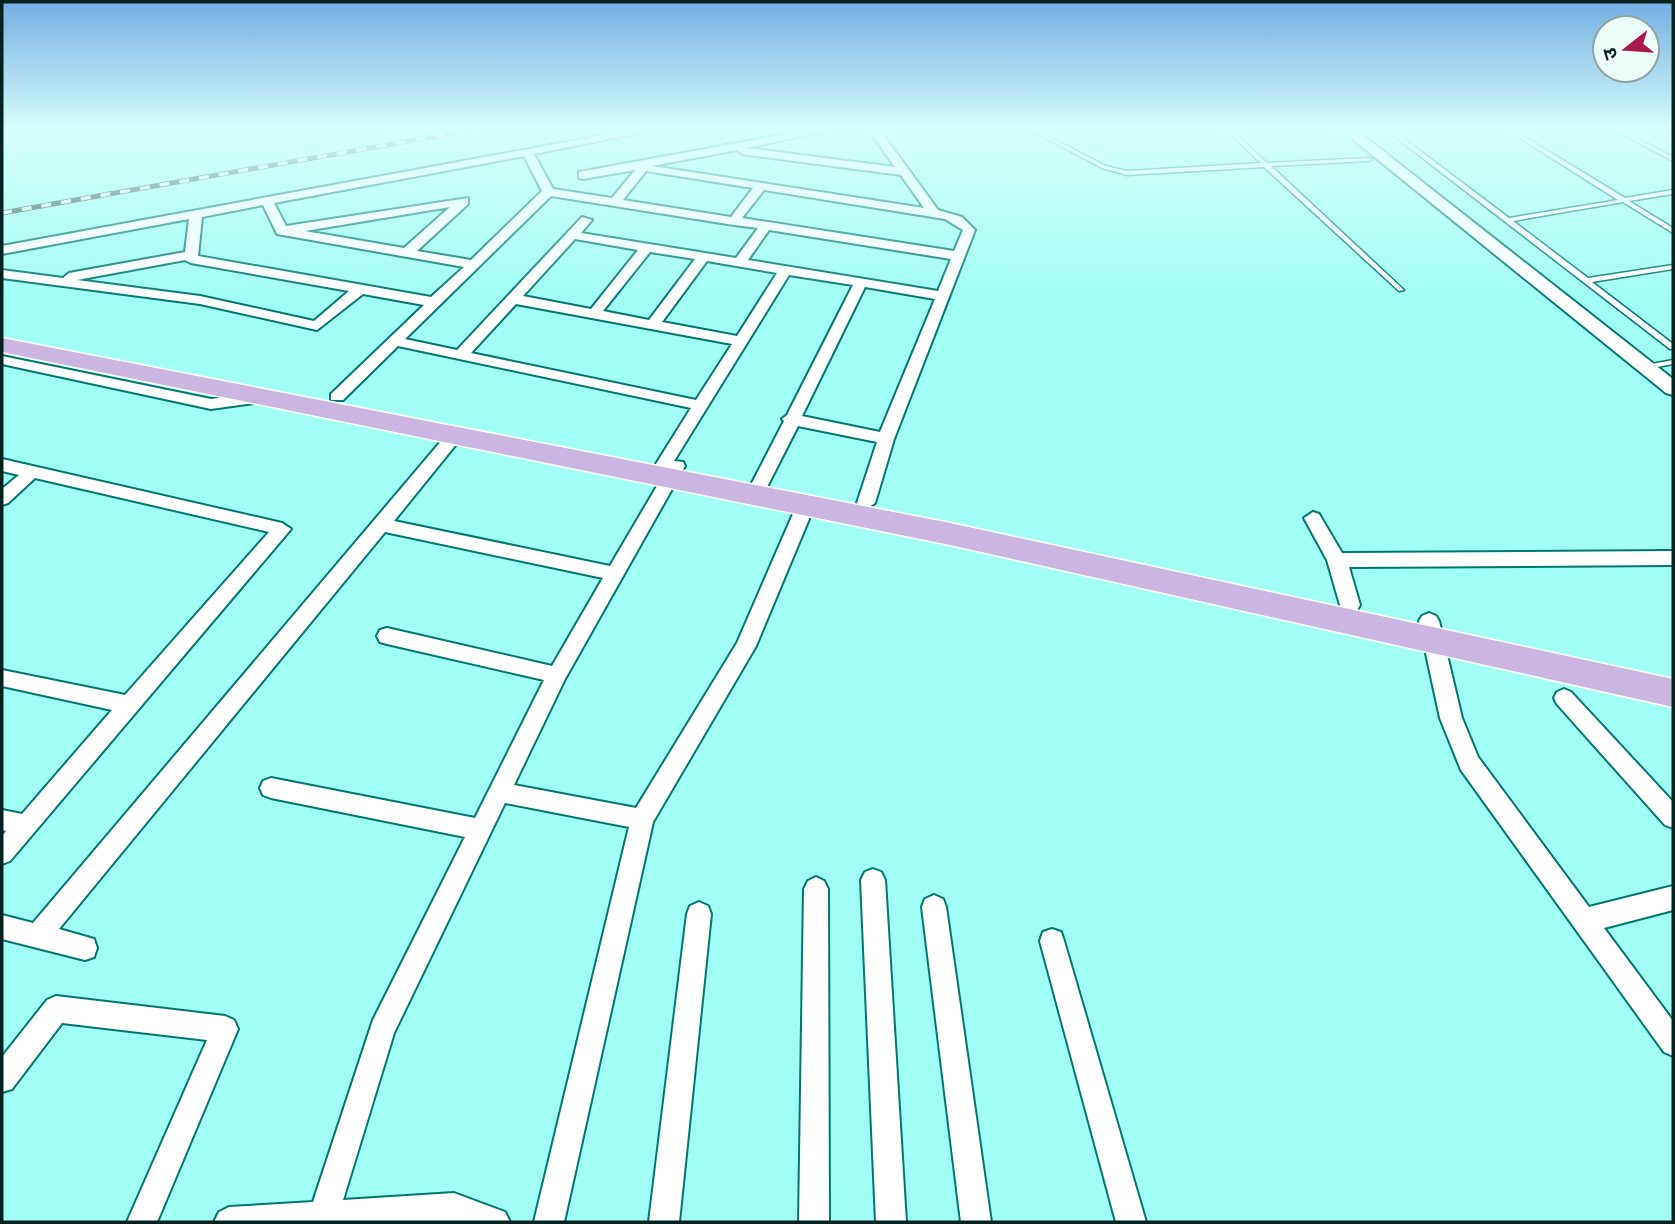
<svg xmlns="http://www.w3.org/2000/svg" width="1675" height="1224" font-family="'Fira Sans','Noto Sans Devanagari',sans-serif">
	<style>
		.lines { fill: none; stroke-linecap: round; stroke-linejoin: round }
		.service-casing { stroke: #00776f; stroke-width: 3 }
		.minor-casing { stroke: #00776f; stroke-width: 4 }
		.tertiary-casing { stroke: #00776f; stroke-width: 4 }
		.primary-casing { stroke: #fff; stroke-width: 3 }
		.service { fill: #fff; fill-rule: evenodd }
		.minor { fill: #fff; fill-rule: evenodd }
		.tertiary { fill: #fff; fill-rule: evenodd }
		.primary { fill: #cbb5e1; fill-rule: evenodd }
		.rail-casing { stroke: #26514d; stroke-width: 5 }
		.rail { stroke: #ebfcf9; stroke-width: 3.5; stroke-dasharray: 10; stroke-linecap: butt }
	</style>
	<rect width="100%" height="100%" fill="#a1fef4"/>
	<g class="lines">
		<defs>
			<g id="service">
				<polygon points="1028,129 1034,129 1106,166 1127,171 1261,163 1225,129 1230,129 1267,163 1371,158 1372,159 1369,161 1271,166 1404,290 1399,291 1264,167 1127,175 1102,168"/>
				<polygon points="1385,129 1391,129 1509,218 1618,200 1518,137 1517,136 1520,134 1625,198 1673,190 1673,194 1629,201 1673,228 1673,233 1623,202 1513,221 1588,278 1673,265 1673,269 1592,282 1673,344 1673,349 1670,349"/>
				<polygon points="1613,129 1619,129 1673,157 1673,161"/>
				<polygon points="1673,360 1673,364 1646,369 1642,367 1646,365"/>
			</g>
			<g id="minor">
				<path d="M637,129h21l-124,25 19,35 59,9 23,-28 -52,9 -4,-1v-6l235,-43h21l-89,19 149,19 -27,-38h11l59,81 24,7 13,13 -81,209 -19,64 -9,6 -9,-6 20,-61 -79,-16 -31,61 -6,2 -9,-6 32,-62 -2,-2 5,-4 66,-130 -64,-10 -115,186 9,1 2,4 -120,213 -51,106 122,23 101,-165 59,-136 3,-4h12l3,4 -58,139 -103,176 -89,400h-30l95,-395 -124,-24 -111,230 -51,167 111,-7 51,19 5,10h-296l5,-10 10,-5 84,-5 60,-182 92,-183 -194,-39 -8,-3 -3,-7 3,-7 8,-3 204,40 69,-138 -157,-36 -7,-2 -3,-6 3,-6 7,-2 165,38 51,-88 -218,-46 -326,397 35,10 3,9 -3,9 -9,3 -83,-21v-24l31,8 415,-490h12l2,4 -68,84 216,45 57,-97 -9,-1 -2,-4 35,-56 -293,-62 -55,54h-12v-6l93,-89 -61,-11 -46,36 -117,-26 -198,-26v-8l61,8 6,-5 116,-21 4,-33 -187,35v-8zM737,150l5,4 159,21 23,33 -272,-42zM524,156l18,35 -71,69 -54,-9 51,-47v-6l-182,28 -12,-23zM646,171l107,17 -22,29 -108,-17zM764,190l181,29 18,11 -9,21 -212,-33zM551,196l183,29 24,3 -22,30 -155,-25 11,-13 -10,-3 -125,133 -52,-11zM263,205l14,29 187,33 -33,30 -233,-41 4,-39zM450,207l-46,41 -99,-17zM769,230l182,29 -13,32 -190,-31zM575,239l63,11 -47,59 -68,-13zM650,252l45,7 -46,61 -46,-9zM185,260l6,3 158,28 -35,30 -114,-25 -123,-16zM707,261l70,12 -40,63 -75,-14zM865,287l70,12 -55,133 -78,-16zM516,304l216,40 -36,56 -225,-47z"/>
				<polygon points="2,356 211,399 262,392 270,397 262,402 211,409 2,364"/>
				<polygon points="2,459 282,523 291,529 10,861 2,864 2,836 6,831 2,830 2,810 22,814 112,710 2,686 2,670 125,695 269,532 35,478 8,503 2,505 2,489 19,475 2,471"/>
				<polygon points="1313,512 1319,514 1342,553 1673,551 1673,565 1349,567 1360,605 1357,610 1343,610 1340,605 1327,560 1304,518"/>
				<polygon points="1429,613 1436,616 1439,621 1462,718 1478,757 1589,907 1673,886 1673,910 1604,928 1673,1021 1673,1056 1664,1052 1461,770 1440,718 1419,621 1422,616"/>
				<polygon points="1564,689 1571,692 1673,802 1673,828 1665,825 1557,704 1554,698 1557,692"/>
				<polygon points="873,869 881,872 885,880 906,1222 876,1222 861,880 865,872"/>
				<polygon points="816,877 824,881 828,889 829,1222 799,1222 804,889 808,881"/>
				<polygon points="934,895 943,899 946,907 991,1222 961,1222 922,907 925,899"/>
				<polygon points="699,902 708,906 711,914 679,1222 649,1222 687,914 690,906"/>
				<polygon points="1052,929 1061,932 1064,941 1146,1222 1116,1222 1040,941 1043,932"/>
				<polygon points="56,996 225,1016 234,1020 238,1029 157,1222 127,1222 207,1040 62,1023 12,1089 2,1092 2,1057 47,1000"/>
			</g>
			<polygon id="tertiary" points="1340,129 1355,129 1673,379 1673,395 1666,393"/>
			<polygon id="primary" points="2,338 950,523 1673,679 1673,707 950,545 2,352"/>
		</defs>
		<!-- service casing -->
		<use href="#service" class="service-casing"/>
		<!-- minor casing -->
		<use href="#minor" class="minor-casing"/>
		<!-- tertiary casing -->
		<use href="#tertiary" class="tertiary-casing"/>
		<!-- primary casing -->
		<use href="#primary" class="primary-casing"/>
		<!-- service -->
		<use href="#service" class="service"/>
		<!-- minor -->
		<use href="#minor" class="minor"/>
		<!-- tertiary -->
		<use href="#tertiary" class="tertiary"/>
		<!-- primary -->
		<use href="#primary" class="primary"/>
		<defs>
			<polyline id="rail" points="2,213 477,129"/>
		</defs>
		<!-- rail casing -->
		<use href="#rail" class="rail-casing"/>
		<!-- rail -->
		<use href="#rail" class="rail"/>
	</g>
	<!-- sky -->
	<linearGradient id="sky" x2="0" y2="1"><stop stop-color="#73ade3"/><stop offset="0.43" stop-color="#d5fffa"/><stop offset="1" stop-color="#d5fffa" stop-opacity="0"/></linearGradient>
	<rect width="1675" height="300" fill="url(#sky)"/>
	<!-- border -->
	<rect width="1675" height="1224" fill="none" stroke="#04221f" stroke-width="7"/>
	<!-- north arrow -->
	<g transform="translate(1626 49) rotate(253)"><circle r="33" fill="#ebfcf9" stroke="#8fa5a2" stroke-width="2"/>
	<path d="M0-5L12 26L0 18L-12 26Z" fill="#aa184e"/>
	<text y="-10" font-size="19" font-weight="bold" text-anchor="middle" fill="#04221f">उ</text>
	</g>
</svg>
